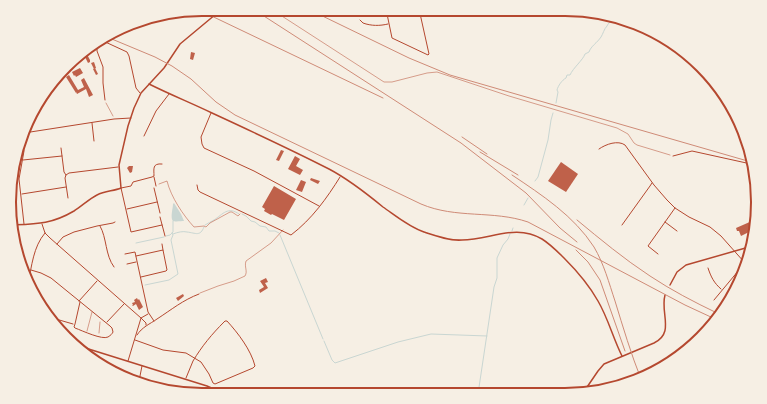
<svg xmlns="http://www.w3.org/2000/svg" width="767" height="404" font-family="'Open Sans',sans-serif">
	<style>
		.water { fill: #c9d6d2 }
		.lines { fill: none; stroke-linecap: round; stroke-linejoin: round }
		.stream { stroke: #c9d6d2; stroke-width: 1 }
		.building { fill: #bf614a }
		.path { stroke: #b5482f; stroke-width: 0.5 }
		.service { stroke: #b5482f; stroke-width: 0.5 }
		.minor { stroke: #b5482f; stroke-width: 1 }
		.tertiary { stroke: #b5482f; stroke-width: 1.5 }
		.secondary { stroke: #b5482f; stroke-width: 1.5 }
		.rail { stroke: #cf8b77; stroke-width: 1 }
		.rim { fill: none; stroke: #b5482f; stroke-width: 2 }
	</style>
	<rect width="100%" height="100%" fill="#f6efe4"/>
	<!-- water -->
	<path class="water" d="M174,203l7,11 3,7c-2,0 -9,1 -11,0 -3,-3 0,-13 0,-17z"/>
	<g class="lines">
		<!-- stream -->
		<g class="stream">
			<polyline points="624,22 627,23"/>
			<polyline points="630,24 638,28 643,27"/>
			<path d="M556,103l2,-11 -1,-2c1,-4 5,-10 9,-12l1,-3h3c3,-7 13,-15 15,-21l4,-2c2,-6 8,-9 12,-15 2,-3 3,-8 6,-11 1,-3 4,-4 6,-7"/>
			<polyline points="535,181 538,177 548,140 551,120 553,113"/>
			<polyline points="524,205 528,198"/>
			<polyline points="242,214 246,216 251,221 255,222 260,226 266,227 269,231 275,231 279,233"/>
			<path d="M205,225c3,-2 6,-3 9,-5 9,-6 14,-14 25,-6"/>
			<polyline points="512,231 513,228"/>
			<path d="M173,234c5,-2 10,-3 14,-2 9,1 13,5 17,-5"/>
			<polyline points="280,235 323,339"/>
			<polyline points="166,236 170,235 173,232 173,221"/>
			<polyline points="136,243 164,237"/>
			<polyline points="145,285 169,280 178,274 171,240 173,235 172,233"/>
			<polyline points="324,341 332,360 335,363 398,342 431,334 487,336"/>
			<polyline points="478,394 494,287 497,278 497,258 503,245 508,239 510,234"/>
		</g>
	</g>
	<!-- building -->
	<g class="building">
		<polygon points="84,49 90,60 90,62 88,63 82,51"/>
		<polygon points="191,52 195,53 193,60 190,59"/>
		<polygon points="94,62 96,68 94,69 91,63"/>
		<polygon points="80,68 83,73 76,77 75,75 74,76 72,72"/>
		<polygon points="95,68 98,74 96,75 93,69"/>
		<polygon points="69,75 78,90 84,87 81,80 84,78 93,95 89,97 86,89 77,94 76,92 76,93 66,77"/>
		<polygon points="281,150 284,151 279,161 276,160"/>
		<polygon points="295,156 300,159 296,166 303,170 300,175 288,169"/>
		<polygon points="561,162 578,174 566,192 548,181"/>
		<polygon points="129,166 133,166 132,172 130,173 127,168"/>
		<polygon points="311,178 320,181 318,184 310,180"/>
		<polygon points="301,180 306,182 302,192 296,190"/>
		<polygon points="274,186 296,199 284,220 272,214 271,215 264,211 265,209 262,207"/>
		<polygon points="752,221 755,226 753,230 741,236 739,231 737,231 736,228"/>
		<polygon points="266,278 268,282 265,283 268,288 260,293 259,290 264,287 260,281"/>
		<polygon points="183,294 184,296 178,301 176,298"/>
		<polygon points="137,298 138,300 139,299 143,307 139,310 136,304 133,306 132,305 133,305 132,303 135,302 134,300"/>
	</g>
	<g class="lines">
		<!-- path -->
		<g class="path">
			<polyline points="271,9 384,82 392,82 427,73 437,72 509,96 617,128 628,134 634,143 637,145 670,155"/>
			<polyline points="106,103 113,116"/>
			<path d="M159,184l8,-3c4,16 16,34 27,46l10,-1 2,1 4,-4 20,-11h2l6,4 2,-2"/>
			<polyline points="99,333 100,322"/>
		</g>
		<!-- service -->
		<g class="service">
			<path d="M200,293l18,-7 16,-5 11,-5c3,-5 -1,-9 1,-15l25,-18 12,-13"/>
			<polyline points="87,331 92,312"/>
		</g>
		<!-- minor -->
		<g class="minor">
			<polyline points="386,9 392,38 428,55 429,54 419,9"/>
			<path d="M360,20l3,3c8,3 17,3 25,1"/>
			<polyline points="101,40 127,52 129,56 136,88 140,93"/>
			<polyline points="100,41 97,47 97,51 103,67 103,83 105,100"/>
			<polyline points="211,113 201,137 202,144 204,148 254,171 319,206"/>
			<polyline points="92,123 94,141"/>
			<polyline points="24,133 114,119 131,118"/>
			<polyline points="144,136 156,111 169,94"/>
			<polyline points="22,137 24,151 19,179 24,224"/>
			<polyline points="61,148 64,172 66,175 65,178 68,198"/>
			<path d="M599,149c7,-5 19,-9 26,-4l29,40 13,15 8,8 14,9 21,10 11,9 24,27"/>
			<polyline points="673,156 692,151 751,164"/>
			<polyline points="23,160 62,156"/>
			<path d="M162,164c-10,-1 -8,5 -8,12l-2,1 -19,5 -2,4 -10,2 10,44 31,-7"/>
			<polyline points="66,175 69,173 118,167"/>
			<polyline points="154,177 156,186"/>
			<polyline points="13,180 18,179"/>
			<path d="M197,185l1,5 2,2 91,43c21,-16 36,-37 49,-58"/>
			<polyline points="154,188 160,213"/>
			<polyline points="22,194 66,187"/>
			<polyline points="127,209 157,202"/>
			<polyline points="160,217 165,236"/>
			<polyline points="665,222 677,231"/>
			<polyline points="755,223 752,217 758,215"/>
			<polyline points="42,224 45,233 50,238 141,318 146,323 146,325"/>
			<polyline points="622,225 650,186 652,183"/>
			<path d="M100,226c7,12 5,29 14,41"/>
			<polyline points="57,244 63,237 74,232 97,226 113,223 115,222"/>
			<polyline points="162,244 163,250"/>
			<polyline points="125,254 135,252 148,312 154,321"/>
			<polyline points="658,254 648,246 675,208"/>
			<polyline points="136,256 163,250 167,270 166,271 141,277"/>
			<polyline points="127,264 136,262"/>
			<path d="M708,268c3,9 6,15 13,21"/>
			<path d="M31,270l10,3 10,5 59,48 2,2 1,4c-1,2 -2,3 -5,5 -6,3 -25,-6 -33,-9l-1,-1 1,-3 5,-22"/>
			<path d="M28,283c4,-17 5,-36 17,-50"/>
			<polyline points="714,300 744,264"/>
			<polyline points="79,301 97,281"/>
			<polyline points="49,317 73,324"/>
			<polyline points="107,322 124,304"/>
			<path d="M137,335c5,-8 13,-11 20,-16 14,-9 26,-19 42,-25"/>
			<path d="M135,340l28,10 23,3 15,9 8,12 4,9 2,1 38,-16 2,-2c-4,-16 -17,-33 -28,-45h-2l-1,1c-12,12 -22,24 -31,39l-7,17"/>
			<polyline points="128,361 141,318 148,314"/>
			<polyline points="139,381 142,366"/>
		</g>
		<!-- tertiary -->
		<g class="tertiary">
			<path d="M149,84c20,10 42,19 63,29 39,18 78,36 117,56 19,10 37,24 54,38 13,9 26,20 41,25 12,4 26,9 38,8 28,0 54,-17 80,-1 8,5 15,12 22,19 13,13 25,27 34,43 10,17 15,37 24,55"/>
			<path d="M12,225c25,-1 40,-1 62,-14 8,-5 15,-12 23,-16 8,-4 17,-4 24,-7l-2,-23 9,-39 6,-18 7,-15 23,-25 16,-24 42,-35"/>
			<polyline points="670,285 677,272 686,265 749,247"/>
			<path d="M583,393l15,-22 6,-7 50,-21c21,-10 6,-30 11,-48"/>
		</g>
		<!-- secondary -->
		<polyline class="secondary" points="79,346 207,386 216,390 221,394"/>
		<!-- rail -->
		<g class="rail">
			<polyline points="253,9 461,143 526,193 560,228 577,242"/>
			<polyline points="308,9 409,58 450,75 751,162"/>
			<polyline points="199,10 383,98"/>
			<path d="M107,37l48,20 17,9 19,13 25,23 19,13 186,89c35,15 72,6 107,18l157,83 28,13"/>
			<polyline points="462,137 487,154"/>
			<polyline points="480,152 518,175"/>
			<path d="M512,175c30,20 62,41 82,72 10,17 15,36 21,54 8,26 16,53 26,78"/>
			<path d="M577,220c23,19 47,39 73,56 21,14 44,26 67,37"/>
			<polyline points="576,250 588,262 600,280 625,351"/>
		</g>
	</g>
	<!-- crop -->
	<path d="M0 0H767V404H0ZM202 16H565A186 186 0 0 1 751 202V202A186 186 0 0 1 565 388H202A186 186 0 0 1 16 202V202A186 186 0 0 1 202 16Z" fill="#f6efe4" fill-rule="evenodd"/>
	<path class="rim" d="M202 16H565A186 186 0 0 1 751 202V202A186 186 0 0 1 565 388H202A186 186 0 0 1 16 202V202A186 186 0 0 1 202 16Z"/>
</svg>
